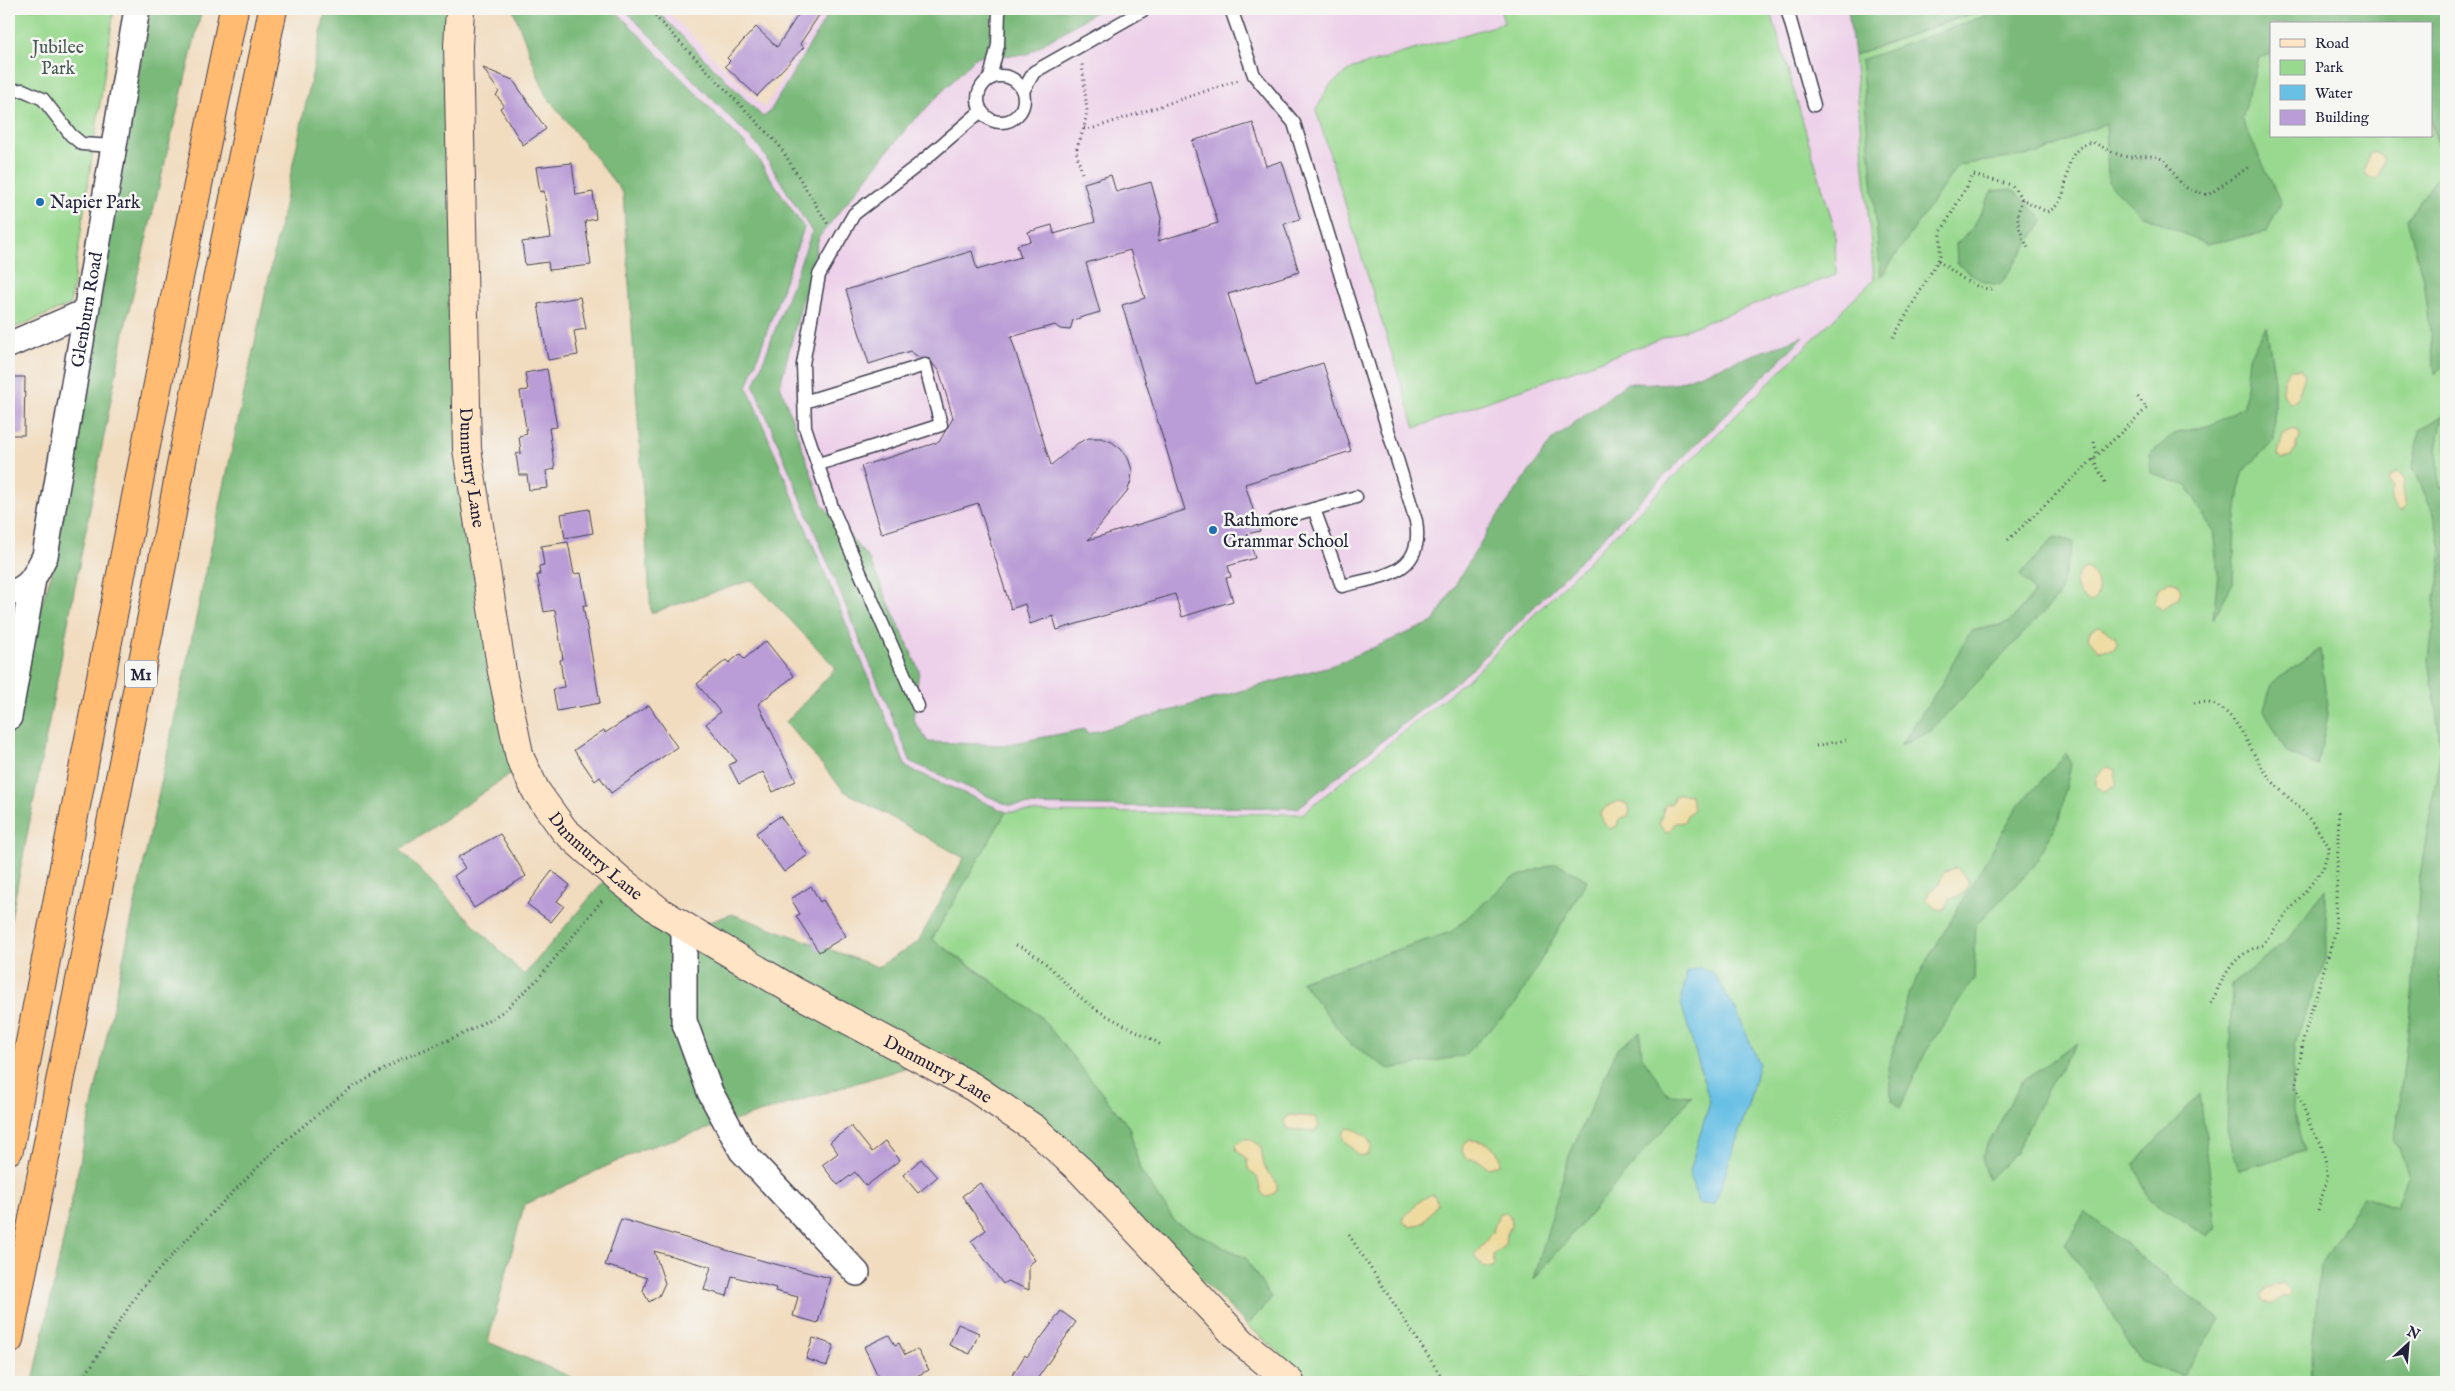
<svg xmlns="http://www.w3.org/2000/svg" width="2455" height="1391" font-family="'IM FELL English',serif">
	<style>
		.built { fill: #edd0e9 }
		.green { fill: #99d98f; stroke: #5e7e65; fill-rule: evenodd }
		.forest { fill: #7ab97a; stroke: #4e6e5a }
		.sand { fill: #eeda9e; stroke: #887e6c }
		.water { fill: #68c0e5; stroke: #457190 }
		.building { fill: #ba9dd6; fill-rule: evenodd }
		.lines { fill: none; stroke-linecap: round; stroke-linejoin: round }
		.lane-casing { stroke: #413e4f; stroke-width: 15 }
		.street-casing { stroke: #413e4f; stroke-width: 28 }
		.secondary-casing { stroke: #413e4f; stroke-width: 30 }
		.highway-casing { stroke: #413e4f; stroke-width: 30 }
		.path { stroke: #413e4f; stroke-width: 3; stroke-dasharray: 1 4; stroke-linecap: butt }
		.lane { stroke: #fff; stroke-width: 12 }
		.street { stroke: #fff; stroke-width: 25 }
		.secondary { stroke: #ffe4c6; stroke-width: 28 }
		.highway { stroke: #ffbb71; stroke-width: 28 }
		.poi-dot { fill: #1f6fb2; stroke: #f6f6f2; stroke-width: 2 }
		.labels { text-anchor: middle; stroke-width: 5; stroke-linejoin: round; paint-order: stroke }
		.shield { fill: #f6f6f2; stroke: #626272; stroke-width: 1 }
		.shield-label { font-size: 16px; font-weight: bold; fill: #22223b }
		.park-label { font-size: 18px; fill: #465954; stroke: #f6f6f2 }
		.poi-label { font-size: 18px; fill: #22223b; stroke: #f6f6f2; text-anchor: start }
		.street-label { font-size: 18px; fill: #22223b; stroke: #f6f6f2 }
	</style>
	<rect width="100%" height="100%" fill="#f6f6f2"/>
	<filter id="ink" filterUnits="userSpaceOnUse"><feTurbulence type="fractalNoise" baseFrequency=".02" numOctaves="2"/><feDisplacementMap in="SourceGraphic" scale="10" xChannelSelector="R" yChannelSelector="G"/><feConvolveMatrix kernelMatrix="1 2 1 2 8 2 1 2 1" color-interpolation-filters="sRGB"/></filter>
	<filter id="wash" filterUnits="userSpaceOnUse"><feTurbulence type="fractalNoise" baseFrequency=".0096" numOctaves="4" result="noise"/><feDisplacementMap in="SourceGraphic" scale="20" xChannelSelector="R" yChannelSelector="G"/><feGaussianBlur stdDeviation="1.12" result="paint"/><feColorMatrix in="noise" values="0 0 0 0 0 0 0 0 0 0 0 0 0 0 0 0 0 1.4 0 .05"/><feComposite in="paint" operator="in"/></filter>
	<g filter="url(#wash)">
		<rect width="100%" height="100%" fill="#f1dcbf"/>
		<!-- built -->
		<polygon class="built" points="614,9 665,9 765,108 824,9 1848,9 1854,55 1874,279 1474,674 1302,814 1006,812 906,767 747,386 804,228 754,153"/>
		<!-- green -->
		<g class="green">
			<polygon points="9,9 114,9 70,305 9,330"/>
			<polygon points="1500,9 1770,9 1835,231 1836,275 1415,428 1316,110 1329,86 1353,68 1504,23"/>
			<path d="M1984,9h462v1373h-1132l-67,-57 24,-26 -25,-40 -70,-36 -36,-53 -11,-43 -50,-61 -89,-87 -58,-40 74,-127 296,2 172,-140 400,-395 -20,-224zM2271,24h160v112h-160z"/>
		</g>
		<!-- forest -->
		<g class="forest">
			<polygon points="150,9 202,9 125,327 9,929 9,614 39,612 54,566"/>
			<polygon points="326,9 460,9 467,449 523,765 400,850 524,975 604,881 680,933 732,914 878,967 918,942 964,858 844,791 786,722 836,668 752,580 651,613 623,193 545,94 513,9 614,9 754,153 804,228 747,387 906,767 1006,812 932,939 1039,1015 1129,1127 1140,1170 1176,1223 1246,1258 1271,1299 1247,1325 1154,1232 988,1082 945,1053 905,1068 643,1149 524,1205 488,1342 583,1382 33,1382"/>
			<polygon points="624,9 655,9 763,117 769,113 831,9 1100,9 1026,55 977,56 905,130 819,237 780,385 822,504 869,559 919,670 913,719 928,742 1004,745 1085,729 1087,734 1333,665 1433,622 1490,527 1552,440 1627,383 1674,384 1804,336 1472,669 1298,808 1008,805 911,762 754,386 812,232 760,148"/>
			<polygon points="1848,9 1984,9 1854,55"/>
			<polygon points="2005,9 2446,9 2446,363 2435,374 2425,287 2407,219 2444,168 2431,119 2431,24 2271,24 2271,54 2259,58 2242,119 2281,203 2266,232 2207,244 2141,215 2108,182 2106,123 2038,154 1958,165 1881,277 1861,60"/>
			<polygon points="2012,189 2044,220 2000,285 1983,282 1957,264 1956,244 1973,228 1992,191"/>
			<polygon points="2266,326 2274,373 2274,440 2242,473 2235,525 2233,583 2213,619 2218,575 2213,530 2187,486 2151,473 2149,455 2173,434 2211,425 2244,406 2249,357"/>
			<polygon points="2443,415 2437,450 2440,488 2446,486 2446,924 2439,971 2446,1008 2446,1382 2312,1382 2311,1355 2321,1265 2363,1197 2397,1207 2409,1174 2395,1140 2412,996 2420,875 2441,749 2429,659 2442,548 2432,511 2413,467 2419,431"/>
			<polygon points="2055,537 2074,542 2058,597 1931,731 1900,746 1939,688 1971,631 2009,623 2035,592 2020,575"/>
			<polygon points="2320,649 2328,714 2318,766 2287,753 2264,710 2272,683"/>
			<polygon points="2067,753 2071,765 2059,819 2034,866 1976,925 1974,979 1927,1049 1900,1108 1892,1101 1888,1068 1909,992 2017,807"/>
			<polygon points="1557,863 1587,880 1515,1005 1463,1056 1389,1069 1349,1043 1301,981 1451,932 1511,879"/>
			<polygon points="2326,888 2326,959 2294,1045 2292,1107 2304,1151 2239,1170 2227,1130 2232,984 2288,939"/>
			<polygon points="1640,1032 1642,1057 1668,1094 1692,1096 1534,1279 1569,1156 1617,1049"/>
			<polygon points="2077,1043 2048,1088 2016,1152 1988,1180 1981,1158 2021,1083"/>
			<polygon points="2200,1094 2216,1227 2208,1236 2149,1199 2134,1164"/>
			<polygon points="2085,1212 2220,1320 2183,1376 2140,1362 2102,1297 2065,1245"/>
		</g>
		<!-- sand -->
		<g class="sand">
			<polygon points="2374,151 2382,155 2383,159 2379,178 2376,179 2367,176 2365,170 2369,154"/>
			<polygon points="2290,369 2300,369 2305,376 2297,399 2290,403 2282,393 2283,380"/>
			<path d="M2292,429l7,2 1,8 -4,3v6l-5,9 -8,2 -5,-4c0,-7 4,-14 5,-21z"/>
			<path d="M2397,473l7,5 -1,11 3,19 -6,4c-7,-5 -11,-17 -7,-25l-5,-4 1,-5z"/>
			<path d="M2085,568c14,3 19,28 5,35l-10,-9 -5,-12 4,-9z"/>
			<polygon points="2170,581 2177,583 2181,590 2179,597 2162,610 2155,603 2158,588"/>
			<polygon points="2099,626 2116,637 2117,644 2114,649 2098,650 2088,638 2090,631"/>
			<path d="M2108,767l7,3 1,14 -11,8 -8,-5c-4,-9 3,-17 11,-20z"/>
			<polygon points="1680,794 1691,795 1693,810 1687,815 1684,822 1675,823 1669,833 1665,832 1659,824 1665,805 1672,803 1675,796"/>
			<polygon points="1618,801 1626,803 1630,810 1628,816 1619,819 1617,826 1610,829 1603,822 1601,813 1606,807"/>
			<polygon points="1956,868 1965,876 1968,885 1963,894 1949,899 1944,910 1936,909 1926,899 1929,892 1939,884 1943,873"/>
			<polygon points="1290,1115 1315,1117 1319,1125 1315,1131 1288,1129 1284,1120"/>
			<path d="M1347,1128c11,1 20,7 25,18l-4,9 -9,1 -16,-17 -1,-5z"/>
			<path d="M1244,1139h6l10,6c3,8 2,18 6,25 6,8 14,11 10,22l-9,5 -5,-3 -5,-17 -9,-8 -1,-10 -10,-8 -1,-7z"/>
			<path d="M1470,1140c16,1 30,7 30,24l-11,4 -11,-8 -12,-2 -4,-7 1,-5z"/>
			<path d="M1433,1194l5,9 -15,20 -12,4 -8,-5c0,-9 22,-26 30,-28z"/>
			<polygon points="1506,1212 1510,1216 1511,1226 1506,1236 1505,1245 1493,1255 1494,1265 1491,1268 1483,1266 1474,1256 1493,1231 1499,1213"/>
			<polygon points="2282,1283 2291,1291 2288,1296 2281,1297 2272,1305 2263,1301 2261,1295 2266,1288"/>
		</g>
		<!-- water -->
		<polygon class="water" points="1700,967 1713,973 1736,1010 1759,1063 1747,1109 1715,1204 1698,1204 1689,1171 1710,1102 1681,1003 1687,972"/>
		<g id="blocks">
			<!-- building -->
			<g class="building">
				<polygon points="802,9 823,9 800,44 804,47 757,96 725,66 730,61 727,58 756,27 777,47"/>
				<polygon points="483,68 513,80 546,129 523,145 500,108 504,105 496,95 499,92"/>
				<path d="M1253,123l13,43 16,-5 18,58 -16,5 15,48 -71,22 28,90 67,-21 28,88 -106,33 15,47 -13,3 8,24 -27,8 3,11 -5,1 7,23 -51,16 -7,-23 -118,36 -4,-14 -23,8 -5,-20 -14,5 -33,-106 -96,30 -21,-67 78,-24 14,-24 -14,-48 -5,-4 -4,-7 -10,-1 -10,-7 -41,13 -23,-74 126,-39 5,19 44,-13 -4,-12 14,-4 -3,-9 24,-7 2,9 41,-12 -11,-39 27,-8 5,17 35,-10 10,36 -3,23 60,-18 -26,-82zM1130,250l15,48 -23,7 63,205 -97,30 39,-48 4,-11 1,-11 -4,-12 -7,-9 -9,-7 -11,-4h-12l-11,5 -27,22 -40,-128 44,-12 5,4 10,1 3,-10 27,-8 -14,-49z"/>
				<polygon points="572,163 576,195 593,192 596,219 585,221 591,265 549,270 548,262 525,265 522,242 551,238 544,191 540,192 536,167"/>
				<polygon points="580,297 586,329 574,331 578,355 548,360 538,304"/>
				<polygon points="547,369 557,427 549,428 555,469 546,471 548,488 529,490 527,475 519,475 516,454 521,453 519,436 527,434 520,391 528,390 525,373"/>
				<polygon points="9,377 25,377 24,435 9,435"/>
				<polygon points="589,509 593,533 565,538 561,514"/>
				<polygon points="568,542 574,574 581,573 587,605 583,605 600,703 557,711 553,689 564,687 560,660 563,659 555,610 544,612 537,575 540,575 539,566 544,565 541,546"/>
				<polygon points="766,641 794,676 758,704 796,781 773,792 763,772 739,784 729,765 737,761 706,724 720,712 697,684 726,660 729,663 740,654 744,659"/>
				<polygon points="649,705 677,747 611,793 600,777 595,781 574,750 604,730 605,733"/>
				<polygon points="780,816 808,855 784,872 756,833"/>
				<polygon points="500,834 526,876 474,908 454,876 465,868 458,857"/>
				<polygon points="552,871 570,885 557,901 564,906 551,922 527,904"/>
				<polygon points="811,886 820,902 823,900 846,936 819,952 796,916 800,914 791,899"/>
				<polygon points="851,1126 872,1152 885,1142 900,1160 866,1186 855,1172 838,1185 822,1165 838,1153 830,1142"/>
				<polygon points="921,1159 937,1177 918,1193 903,1175"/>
				<polygon points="980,1183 1035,1260 1029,1265 1029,1290 1007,1281 1003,1284 971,1241 986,1230 962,1196"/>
				<polygon points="621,1219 767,1262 830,1278 818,1323 793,1316 798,1297 775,1291 776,1288 732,1276 727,1296 704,1290 711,1267 654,1251 665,1283 659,1296 649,1302 643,1291 647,1278 605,1265"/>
				<polygon points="1061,1311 1076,1322 1035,1382 1008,1382 1025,1355 1027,1357"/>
				<polygon points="958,1324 979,1333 970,1354 949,1345"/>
				<polygon points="889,1335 895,1345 899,1343 905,1355 917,1349 929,1370 904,1382 881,1382 864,1347"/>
				<polygon points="813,1338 834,1345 827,1366 806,1359"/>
			</g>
		</g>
	</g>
	<g filter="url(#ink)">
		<use href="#blocks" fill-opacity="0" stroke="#413e4f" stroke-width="1"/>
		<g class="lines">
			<defs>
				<g id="lane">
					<path d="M1231,9l23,66 40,48 122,398c9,54 -35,55 -74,65l-28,-77"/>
					<polyline points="1787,9 1814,105"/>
					<circle cx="1001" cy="99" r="23"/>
					<polyline points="990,78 998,45 999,9"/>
					<polyline points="9,91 23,90 43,99 71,135 82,144 113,146"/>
					<polyline points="1023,91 1034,72 1145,9"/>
					<polyline points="804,402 925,365 941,425 819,464"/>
					<polyline points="1275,520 1356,497"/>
					<polyline points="918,706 833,510 805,427 803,364 819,275 854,214 918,165 981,111"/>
				</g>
				<g id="street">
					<polyline points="9,345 85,312"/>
					<path id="s1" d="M9,593c22,-4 26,-18 36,-37l92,-547"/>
					<polyline points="9,717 33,579"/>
					<polyline points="684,927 684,1021 710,1092 742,1151 857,1273"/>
				</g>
				<g id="secondary">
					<path id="s2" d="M460,9l-2,37 9,403 35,223 18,86 16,33 28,39 56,50 42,33 132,78 179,96 62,42 46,42 161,171 48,40"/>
				</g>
				<g id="highway">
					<polyline points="9,1150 172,312 234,9"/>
					<polyline points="9,1340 160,575 213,300 273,9"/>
				</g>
			</defs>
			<!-- lane casing -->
			<use href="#lane" class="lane-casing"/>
			<!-- street casing -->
			<use href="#street" class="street-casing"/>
			<!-- secondary casing -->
			<use href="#secondary" class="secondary-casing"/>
			<!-- highway casing -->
			<use href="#highway" class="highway-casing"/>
			<!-- path -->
			<g class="path">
				<polyline points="648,9 779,145 829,226"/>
				<polyline points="1084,128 1094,128 1239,80"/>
				<polyline points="1082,173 1076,151 1084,128 1087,111 1082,63"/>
				<path d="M2022,199c-8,24 -3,29 7,51"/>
				<path d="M1938,261c15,9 38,32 57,27"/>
				<path d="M1893,338l47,-81 1,-25 32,-57 39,10 10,14 25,13c31,-13 7,-61 45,-70 12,5 26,15 39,15 10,-1 21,-3 31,2 9,5 10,14 16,21 7,10 19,12 30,15l42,-29"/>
				<polyline points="2094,442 2097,455"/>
				<polyline points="2093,459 2106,484"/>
				<polyline points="2008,540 2147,408 2136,395"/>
				<path d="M2194,703c40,-8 53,46 72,70 11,16 28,28 40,42 9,10 16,21 23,32l-6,22 -61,76c-30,10 -39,32 -51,59"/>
				<polyline points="1816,746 1846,740"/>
				<path d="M1016,945c31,11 48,42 74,60 22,16 48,25 71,40"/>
				<polyline points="2318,1210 2327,1179 2326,1163 2321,1143 2312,1130 2296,1087 2304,1035 2335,933 2339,808"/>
				<polyline points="1349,1235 1445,1382"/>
				<polyline points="81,1382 139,1291 203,1222 281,1144 348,1090 402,1059 465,1033 504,1011 538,979 604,898"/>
			</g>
			<!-- lane -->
			<use href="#lane" class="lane"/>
			<!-- street -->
			<use href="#street" class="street"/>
			<!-- secondary -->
			<use href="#secondary" class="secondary"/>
			<!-- highway -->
			<use href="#highway" class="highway"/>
		</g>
	</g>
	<!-- markers -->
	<g class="poi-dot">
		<circle cx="40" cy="202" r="5"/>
		<circle cx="1213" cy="530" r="5"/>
	</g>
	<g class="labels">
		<!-- shield labels -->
		<rect class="shield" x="125" y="660.5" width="32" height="27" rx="4"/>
		<g class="shield-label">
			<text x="141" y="680">M1</text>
		</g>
		<!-- park labels -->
		<g class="park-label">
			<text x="58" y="53">Jubilee<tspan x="58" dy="21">Park</tspan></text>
		</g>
		<!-- poi labels -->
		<g class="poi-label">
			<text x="50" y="208">Napier Park</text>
			<text x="1223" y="526">Rathmore<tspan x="1223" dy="21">Grammar School</tspan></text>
		</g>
		<!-- street labels -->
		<g class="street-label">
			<text dy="6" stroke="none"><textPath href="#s1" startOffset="304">Glenburn Road</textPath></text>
			<text dy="6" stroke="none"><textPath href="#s2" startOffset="459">Dunmurry Lane</textPath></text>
			<text dy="6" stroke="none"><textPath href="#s2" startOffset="879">Dunmurry Lane</textPath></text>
			<text dy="6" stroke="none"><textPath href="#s2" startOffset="1284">Dunmurry Lane</textPath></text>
		</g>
	</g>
	<!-- margin -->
	<rect width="2455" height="1391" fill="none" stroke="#f6f6f2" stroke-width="30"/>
	<!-- legend -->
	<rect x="2270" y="22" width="162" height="115" fill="#f6f6f2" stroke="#a1a1a9"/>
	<rect x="2280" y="39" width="25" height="8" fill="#ffe4c6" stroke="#a1a1a9"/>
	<text x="2315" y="48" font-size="15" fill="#22223b">Road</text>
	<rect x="2280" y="60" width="25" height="15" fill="#99d98f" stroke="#a1a1a9"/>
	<text x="2315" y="72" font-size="15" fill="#22223b">Park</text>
	<rect x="2280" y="85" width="25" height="15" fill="#68c0e5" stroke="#a1a1a9"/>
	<text x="2315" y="98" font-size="15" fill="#22223b">Water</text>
	<rect x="2280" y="110" width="25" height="15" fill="#ba9dd6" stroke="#a1a1a9"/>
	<text x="2315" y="122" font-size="15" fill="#22223b">Building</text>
	<!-- north arrow -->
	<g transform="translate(2408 1344) rotate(26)" stroke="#f6f6f2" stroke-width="4" paint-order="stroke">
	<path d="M0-4L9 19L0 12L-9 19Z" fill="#22223b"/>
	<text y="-8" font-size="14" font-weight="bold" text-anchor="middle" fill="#22223b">N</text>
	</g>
</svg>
